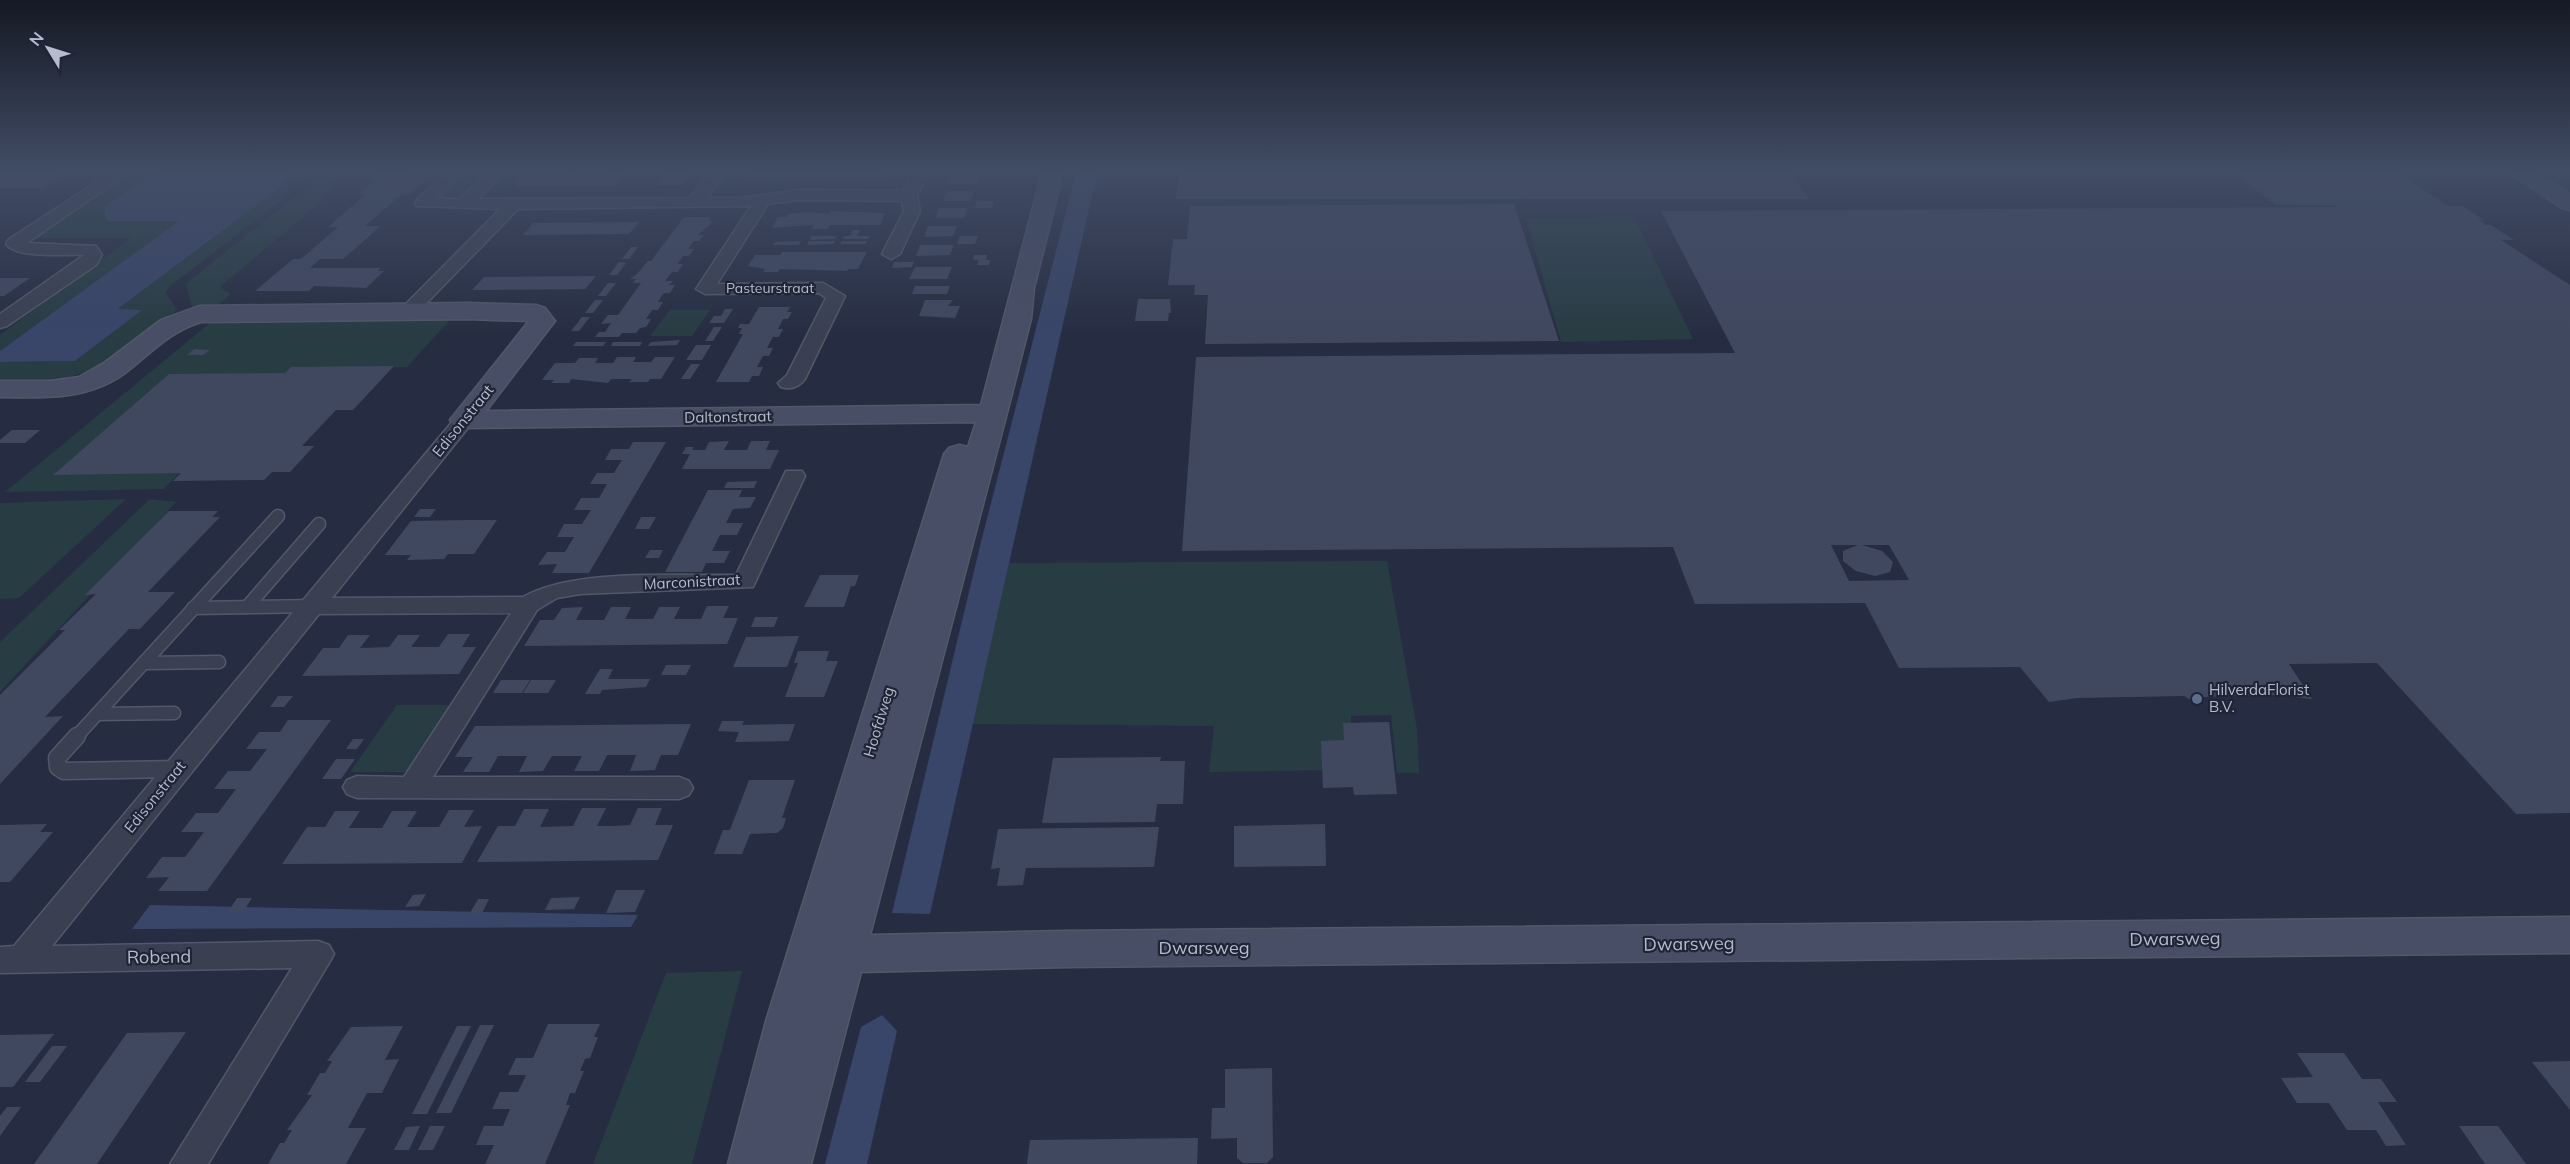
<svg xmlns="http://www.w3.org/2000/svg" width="2570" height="1164" font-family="Mulish,sans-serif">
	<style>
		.green { fill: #283c43 }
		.water { fill: #394569 }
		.building { fill: #404860; fill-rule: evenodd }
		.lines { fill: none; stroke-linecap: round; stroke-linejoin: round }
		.lane-far1-casing { stroke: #525869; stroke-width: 15 }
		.lane-casing { stroke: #525869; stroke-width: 19 }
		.street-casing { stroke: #525869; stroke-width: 3 }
		.secondary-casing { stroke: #525869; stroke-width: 3 }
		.lane-far1 { stroke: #3a4052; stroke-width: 12 }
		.lane { stroke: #3a4052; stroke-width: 16 }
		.street { fill: #3a4052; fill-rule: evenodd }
		.secondary { fill: #484e65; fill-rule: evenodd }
		.service-dot { fill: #5c6f8a; stroke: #1f2537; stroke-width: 2 }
		.labels { text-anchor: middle; stroke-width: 4.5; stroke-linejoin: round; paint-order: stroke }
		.far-street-label { font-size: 14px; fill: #b7bccc; stroke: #1f2537 }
		.street-label { font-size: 15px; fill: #b7bccc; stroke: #1f2537 }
		.poi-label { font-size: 15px; fill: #b7bccc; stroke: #1f2537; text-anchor: start }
		.near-street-label { font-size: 18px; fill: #b7bccc; stroke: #1f2537 }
	</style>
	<rect width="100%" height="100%" fill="#262d42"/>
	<!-- green -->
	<g class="green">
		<polygon points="128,173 154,173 104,207 180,221 0,351 0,335 131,238 37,238 33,234"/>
		<path d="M292,173h17l-8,12 -131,101 -4,7 11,17c-34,25 -70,58 -111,68 -21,6 -45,3 -66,3v-19l75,-1 65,-51h-23l164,-123z"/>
		<polygon points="325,173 342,173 325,199 223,284 221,288 231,294 213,309 193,309 186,285 189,281"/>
		<polygon points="465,173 487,173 462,196 440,196"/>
		<polygon points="1634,217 1693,339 1561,342 1526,218"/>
		<polygon points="670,310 710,310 692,336 650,336"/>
		<polygon points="450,320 407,367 291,368 283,375 171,375 56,472 179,473 164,489 5,492 211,322"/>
		<polygon points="126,499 19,598 0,599 0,503"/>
		<polygon points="150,499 176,502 0,692 0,642"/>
		<polygon points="1387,561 1417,729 1419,773 1397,773 1391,715 1351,716 1352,740 1327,741 1325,770 1209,772 1214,726 972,724 1009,563"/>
		<polygon points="397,705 451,705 408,772 350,772"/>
		<polygon points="742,971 692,1164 593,1164 666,973"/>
	</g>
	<!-- water -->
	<g class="water">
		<polygon points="154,173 292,173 281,187 118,309 142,310 75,361 0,362 0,351 179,221 107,221 104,207"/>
		<polygon points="1076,173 1097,173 930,914 892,913 980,546"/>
		<polygon points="150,905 638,915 631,927 132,929"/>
		<polygon points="882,1015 897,1031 867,1164 825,1164 861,1027"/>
	</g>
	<!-- building -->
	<g class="building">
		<polygon points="377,173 415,173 409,179 427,179 410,194 402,194 365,226 381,226 343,259 320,259 310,268 381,268 377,271 384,271 366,288 314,286 309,291 255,291 293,259 301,259 338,227 328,227 366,194 358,194 376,180 369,180"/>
		<polygon points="570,173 582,173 579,176 625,173 613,187 513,187 526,174 557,177 567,177"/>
		<polygon points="665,173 691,173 682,185 656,185"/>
		<polygon points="754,173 884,173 882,178 750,179"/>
		<polygon points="1179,173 1791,173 1809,199 1176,199"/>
		<path d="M2234,173h163l52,33h13l22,14h-5l7,5h5l23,15h-13l69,45v528l-54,1 -139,-151 -88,1 23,35 -34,-4 -77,2v4l-7,1 -10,-6 -107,2 -28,4 -29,-35 -121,1 -34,-65 -170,1 -22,-57 -491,4 14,-194 539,-4 -74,-142 675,-4 -3,-2h-57zM1831,545h27l-15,6v10l13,10 19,5 15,-4 3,-10 -11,-11 -20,-6h27l20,35 -60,1z"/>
		<polygon points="0,174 64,174 42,188 0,188"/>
		<polygon points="950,175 981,175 977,184 946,184"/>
		<polygon points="946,191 974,191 971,201 943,201"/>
		<polygon points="977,201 994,201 992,208 974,208"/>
		<polygon points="1514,204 1559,341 1205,344 1208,295 1194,295 1195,285 1168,285 1173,239 1187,239 1190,206"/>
		<polygon points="939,208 968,208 964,218 935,218"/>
		<polygon points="831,211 885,213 880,225 830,225 828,229 812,229 814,225 772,228 778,217 786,217 788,214 806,212 830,214"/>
		<polygon points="684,217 711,217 709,221 714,221 698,235 704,235 699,241 694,241 688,249 694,249 689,256 683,256 678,264 683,264 678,272 672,272 665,281 673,281 669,285 675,285 670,293 664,293 661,297 658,302 663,302 658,310 652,310 646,319 651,319 646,327 640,328 636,333 622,333 619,337 595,337 599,332 605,332 611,323 601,324 608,315 618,315 641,283 633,283 636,279 630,279 637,274 648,261 651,261"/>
		<polygon points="639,222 629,234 523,235 533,223"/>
		<polygon points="928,226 957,226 953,236 924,237"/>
		<polygon points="853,230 860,230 857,236 870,236 868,239 843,239 844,236 850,236"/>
		<polygon points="811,236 837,236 835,239 810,240"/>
		<polygon points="960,236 978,236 975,244 957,244"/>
		<polygon points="801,241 799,245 773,245 775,242"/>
		<polygon points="809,241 835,241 833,244 807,245"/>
		<polygon points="842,241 867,241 866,244 840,244"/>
		<polygon points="920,245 954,245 950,255 916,256"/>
		<polygon points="631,247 638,247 629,259 622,259"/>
		<polygon points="782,252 867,252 858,269 848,269 847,271 780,269 778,272 763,272 765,269 748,266 755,255 780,255"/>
		<polygon points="974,255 987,255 986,260 990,260 989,265 977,265 979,260 973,260"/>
		<polygon points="619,262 626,263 617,275 609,275"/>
		<polygon points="894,262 914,262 912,267 892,268"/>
		<polygon points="915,267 952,267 947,279 909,279"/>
		<polygon points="596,276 585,289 472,290 484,277"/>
		<polygon points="0,278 30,278 4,296 0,296"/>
		<polygon points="608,283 616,283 606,296 598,296"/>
		<polygon points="915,286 950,286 947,294 912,294"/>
		<polygon points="1138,299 1170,299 1171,313 1169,313 1168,321 1135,321"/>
		<polygon points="595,300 603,300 593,313 585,313"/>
		<polygon points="925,300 953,300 948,306 960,306 955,318 919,316"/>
		<polygon points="759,307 790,307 787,312 792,312 788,319 783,319 778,329 783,329 779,337 773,337 767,348 773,348 769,356 763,356 757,367 763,367 759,376 752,376 749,382 716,382 743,334 739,334 742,328 738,328 740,324 749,324"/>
		<polygon points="725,309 733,309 724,323 709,323 714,316 721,316"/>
		<polygon points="582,317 590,317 579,331 571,331"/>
		<polygon points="714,327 722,327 713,341 705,341"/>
		<polygon points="680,340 677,345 648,346 651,342"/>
		<polygon points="576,342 606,342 603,346 573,346"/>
		<polygon points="613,342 642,342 640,346 611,346"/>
		<polygon points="696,345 711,345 702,360 686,360"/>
		<polygon points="194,349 210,350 203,355 187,355"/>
		<polygon points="617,357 636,357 633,362 651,362 655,357 675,357 661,379 650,379 648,382 629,382 632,379 611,379 608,383 571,379 569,383 551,383 554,380 542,380 555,363 575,363 579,358 598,358 595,363 613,363"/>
		<polygon points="691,364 700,364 690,379 681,379"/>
		<polygon points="394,366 353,410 336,410 302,446 314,446 290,472 272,472 264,480 173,481 181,473 53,475 169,374 285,373 291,367"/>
		<polygon points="12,430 40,430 25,443 0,443 0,440"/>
		<polygon points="729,441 724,450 747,450 751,441 770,441 766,450 779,450 770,469 682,469 690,454 682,454 686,447 694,447 692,450 705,450 709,442"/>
		<polygon points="633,442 666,442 589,573 552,573 557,564 538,565 547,552 565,552 574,537 557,537 564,524 582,524 591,510 574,510 581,498 599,498 607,484 590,484 597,473 614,473 622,460 605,460 611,449 629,449"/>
		<polygon points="757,481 754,488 724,488 727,482"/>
		<polygon points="708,490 742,490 739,497 756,497 750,508 733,509 726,523 743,523 737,535 720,535 712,551 730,551 724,563 706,563 702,572 665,572"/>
		<polygon points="420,509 436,509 430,517 414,517"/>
		<polygon points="169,511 218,511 212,517 220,517 148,592 175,592 140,629 129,629 45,717 63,716 0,784 0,695 65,630 59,630 96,594 85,595"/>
		<polygon points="641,517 656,517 649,529 635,529"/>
		<polygon points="468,520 497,520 474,554 448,554 444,559 407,560 411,555 385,555 411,521"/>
		<polygon points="650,550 663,550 659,558 645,558"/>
		<polygon points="820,575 859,575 855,586 851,586 844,607 804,607"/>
		<polygon points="707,606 729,606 723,618 738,618 727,644 524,646 540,620 554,620 562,608 583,607 576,620 604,620 611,607 631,607 625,619 653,619 659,607 680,607 674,619 701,619"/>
		<polygon points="755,617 778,617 774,627 751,627"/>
		<polygon points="448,634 470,634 462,647 476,647 459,674 302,676 323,648 339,648 348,635 370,635 360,648 389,647 398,635 420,635 411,647 439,647"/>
		<polygon points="799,636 787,667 733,667 746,637"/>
		<polygon points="798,651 829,651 826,661 838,661 824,697 785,697 798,663 794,663"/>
		<polygon points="666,665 691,665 686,675 661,675"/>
		<polygon points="600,669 613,669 608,679 650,679 646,687 602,690 600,694 585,694"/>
		<polygon points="501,680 530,680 522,693 493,693"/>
		<polygon points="531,680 556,680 548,693 523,693"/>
		<polygon points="278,696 293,696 284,707 270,707"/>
		<polygon points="288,720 331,720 207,891 158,891 169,877 146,878 162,857 185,857 204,832 181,832 196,813 218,813 236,789 214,789 228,771 250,771 267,749 246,749 259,732 280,732"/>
		<polygon points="722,721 744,721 742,725 795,724 789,741 735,742 739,732 718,731"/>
		<polygon points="1389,722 1397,794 1354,795 1353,787 1323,788 1321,741 1344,740 1343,723"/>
		<polygon points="691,724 678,755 661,755 655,770 630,771 636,755 607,755 599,771 574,771 582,756 552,756 543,771 519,772 527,756 498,756 489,772 463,772 473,757 455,757 475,726"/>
		<polygon points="353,739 364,739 357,749 346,749"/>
		<polygon points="1161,757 1160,761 1185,761 1183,804 1157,804 1155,822 1042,823 1053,758"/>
		<polygon points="336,759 355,759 341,779 322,779"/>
		<polygon points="749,780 795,780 782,818 786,818 783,828 777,833 750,834 742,854 714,854 723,830 730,830"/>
		<polygon points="582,808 606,808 597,826 614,826 630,825 638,808 662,808 655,825 673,825 658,860 477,862 498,826 515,826 524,809 549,809 540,827 573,826"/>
		<polygon points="449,810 474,810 464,827 482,826 462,863 282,864 307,827 325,827 335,811 360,811 349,828 382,828 392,811 417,811 407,827 439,827"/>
		<polygon points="47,824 40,832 53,832 10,882 0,882 0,825"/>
		<polygon points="1325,824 1326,866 1234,867 1234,826"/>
		<polygon points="1159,827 1154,867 1026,868 1023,885 997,886 1000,868 991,869 998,829"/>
		<polygon points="616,890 645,890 635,912 606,913"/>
		<polygon points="426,894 419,906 405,907 413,895"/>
		<polygon points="580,897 574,909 545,910 551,898"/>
		<polygon points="237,898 252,898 243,912 228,912"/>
		<polygon points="478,899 489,899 482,913 470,913"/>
		<polygon points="548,1024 600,1024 594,1037 598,1037 590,1058 585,1059 580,1071 584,1071 575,1093 570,1093 566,1105 570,1105 545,1164 485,1164 494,1145 476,1145 484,1126 503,1126 510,1109 492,1109 500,1092 518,1092 526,1075 508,1075 516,1058 533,1058"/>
		<polygon points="480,1025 494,1025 451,1113 436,1113"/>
		<polygon points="403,1026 385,1060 399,1059 382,1093 367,1093 348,1128 366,1128 346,1164 268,1164 280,1143 284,1143 292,1130 287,1130 312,1095 307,1095 320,1073 325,1073 332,1061 327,1061 351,1027"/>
		<polygon points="457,1026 471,1026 427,1114 412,1114"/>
		<polygon points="186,1032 97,1164 34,1164 127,1033"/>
		<polygon points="54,1034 13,1087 0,1087 0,1035"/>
		<polygon points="52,1046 67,1046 40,1082 25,1082"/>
		<polygon points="2297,1053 2344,1053 2362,1079 2381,1079 2397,1102 2378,1102 2406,1145 2386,1146 2376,1130 2347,1130 2329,1103 2297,1103 2281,1078 2313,1077"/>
		<polygon points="2570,1061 2570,1110 2532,1062"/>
		<polygon points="1272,1068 1273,1157 1267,1163 1243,1163 1237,1158 1237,1138 1211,1139 1212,1108 1225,1108 1225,1069"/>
		<polygon points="7,1107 21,1107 0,1136 0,1116"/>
		<polygon points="420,1126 409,1150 394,1150 406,1127"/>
		<polygon points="430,1126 445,1126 433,1150 418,1150"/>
		<polygon points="2459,1126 2498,1126 2526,1164 2485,1164"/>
		<polygon points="1198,1138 1197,1164 1027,1164 1030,1140"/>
	</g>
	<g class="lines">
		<defs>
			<g id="lane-far1">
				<polyline points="247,607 319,524"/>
				<polyline points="193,608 313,606"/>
				<polyline points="144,663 219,662"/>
				<polyline points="97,714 174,713"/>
				<polyline points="76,737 278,516"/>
			</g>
			<polyline id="lane" points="77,736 57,758 58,767 64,771 177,769"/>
			<g id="street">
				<path d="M110,173h18l-101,70 69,3 6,9 -6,10 -89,61 -7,2v-14l84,-59c-19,-1 -67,4 -78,-11l2,-4z"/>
				<path d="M446,173h17l-26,25 23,1 27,-26h16l-25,26 212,-1 20,-25h15l-18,25h34l59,-8 103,1 9,-18h16l-11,23 3,15 -20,43 -9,5 -9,-5 22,-43 -2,-10 -102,-1 -32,4 -51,80 106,-1 22,13 -40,83c-6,8 -14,11 -24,8l-3,-4 9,-8 39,-77 -7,-5 -114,1 -9,-5 55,-83 -233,3 -104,107h-12l-3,-4 3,-4 98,-99 -83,-3 -2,-3 2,-3z"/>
				<path d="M464,414l7,2 3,4 -3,4 -139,174 191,-1c51,-29 153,-21 213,-22l50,-104h16l3,5 -52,111 -173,7 -23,4 -20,12 -104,167h246l10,4 4,7 -4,7 -10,4 -322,-1 -10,-4 -4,-7 4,-7 10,-4 47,1 107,-164 -192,1 -267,332 266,-5 11,4 5,9 -5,9 -121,201h-38l122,-196 -292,5v-26l14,-1 443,-530z"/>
			</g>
			<g id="secondary">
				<path d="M1042,173h21l-29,115 -3,31 -24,94 -137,522 197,-4 1503,-14v36l-1503,14 -206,5 -50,192h-83l38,-143 178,-567 5,-6 10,-3 9,2 8,-25 -512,6 -10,-2 -4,-6 79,-99 -62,-2 -266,3c-31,9 -51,32 -76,51 -37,27 -81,25 -125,24v-16h51l28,-4 25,-14 57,-43 39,-14 267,-3 69,2 9,3 10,13 -69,90 495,-6z"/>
				<polygon points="2509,173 2535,173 2570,194 2570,210 2562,208"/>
			</g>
		</defs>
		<!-- lane-far1 casing -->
		<use href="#lane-far1" class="lane-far1-casing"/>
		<!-- lane casing -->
		<use href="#lane" class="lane-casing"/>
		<!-- street casing -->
		<use href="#street" class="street-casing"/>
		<!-- secondary casing -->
		<use href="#secondary" class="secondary-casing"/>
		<!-- lane-far1 -->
		<use href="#lane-far1" class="lane-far1"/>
		<!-- lane -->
		<use href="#lane" class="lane"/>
		<!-- street -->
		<use href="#street" class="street"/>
		<!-- secondary -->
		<use href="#secondary" class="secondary"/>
	</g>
	<!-- sky -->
	<linearGradient id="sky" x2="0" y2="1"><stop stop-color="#151924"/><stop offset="0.51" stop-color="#414c65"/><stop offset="1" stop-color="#414c65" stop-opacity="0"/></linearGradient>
	<rect width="2570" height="336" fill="url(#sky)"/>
	<!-- markers -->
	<circle class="service-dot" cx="2197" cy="699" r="6"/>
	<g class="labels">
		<!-- far-street labels -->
		<g class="far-street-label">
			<text x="770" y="293">Pasteurstraat</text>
		</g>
		<!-- street labels -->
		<g class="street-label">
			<text transform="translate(728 417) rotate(-1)" y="5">Daltonstraat</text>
			<text transform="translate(463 421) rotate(-51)" y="5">Edisonstraat</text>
			<text transform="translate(692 582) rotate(-3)" y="5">Marconistraat</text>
			<text transform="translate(879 722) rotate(-73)" y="5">Hoofdweg</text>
			<text transform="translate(155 797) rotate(-51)" y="5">Edisonstraat</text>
		</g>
		<!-- poi labels -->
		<g class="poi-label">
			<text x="2209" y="695">HilverdaFlorist<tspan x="2209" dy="17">B.V.</tspan></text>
		</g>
		<!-- near-street labels -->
		<g class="near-street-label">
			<text transform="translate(2175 939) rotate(-1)" y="6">Dwarsweg</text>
			<text transform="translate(1689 944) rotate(-1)" y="6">Dwarsweg</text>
			<text x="1204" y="954">Dwarsweg</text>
			<text transform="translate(159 957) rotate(-1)" y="6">Robend</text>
		</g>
	</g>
	<!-- north arrow -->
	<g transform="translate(48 48) rotate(308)" stroke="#1f2537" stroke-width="4.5" paint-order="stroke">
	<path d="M0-4.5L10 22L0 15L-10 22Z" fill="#b7bccc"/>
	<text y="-9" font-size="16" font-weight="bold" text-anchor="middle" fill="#b7bccc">N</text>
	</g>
</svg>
